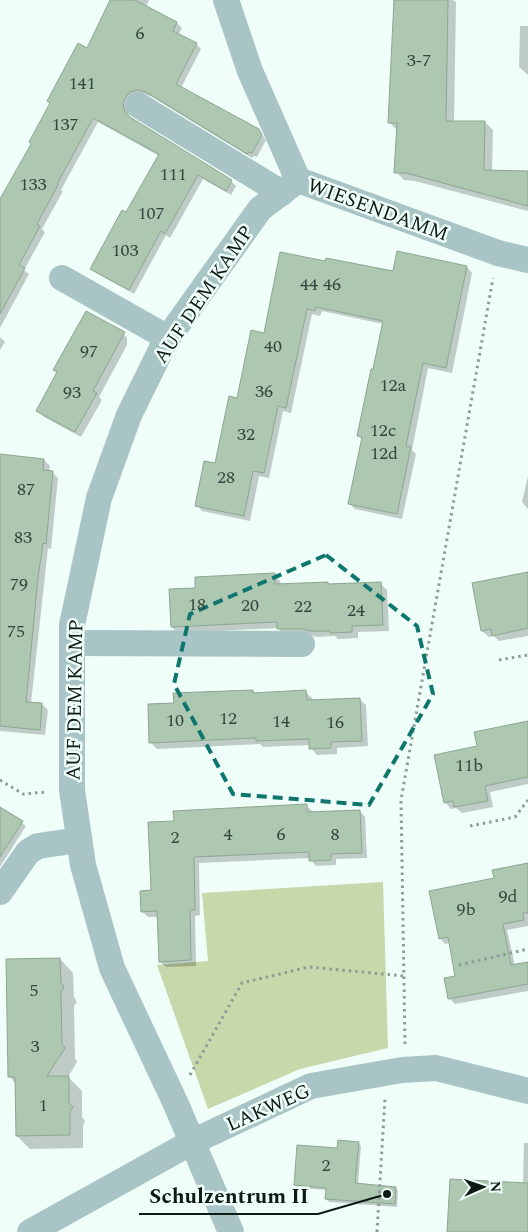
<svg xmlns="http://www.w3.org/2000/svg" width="528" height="1232" font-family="Spectral,serif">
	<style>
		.green { fill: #c7d8aa }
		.shadow { fill: #0003 }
		.building { fill: #adc7b1; stroke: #8da691 }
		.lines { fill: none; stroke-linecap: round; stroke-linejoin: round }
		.path { stroke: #8e9c98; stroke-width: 3; stroke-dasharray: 2.5 4; stroke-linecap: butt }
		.minor { stroke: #a8c4c5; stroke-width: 26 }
		.marked { fill: none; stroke: #0f766e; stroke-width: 4; stroke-dasharray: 10 6; stroke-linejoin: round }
		.labels { text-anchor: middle; stroke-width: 5; stroke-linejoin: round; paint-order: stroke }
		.number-label { font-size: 18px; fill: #35453d }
		.street-label { font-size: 20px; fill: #0d1a16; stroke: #effef9 }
		.leader { fill: none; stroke: #0d1a16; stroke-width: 2 }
		.callout-dot { fill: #0d1a16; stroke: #effef9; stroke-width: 2 }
		.callout-label { font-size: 21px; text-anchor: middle; font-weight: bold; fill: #0d1a16; stroke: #effef9; stroke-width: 5; stroke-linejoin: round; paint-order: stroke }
	</style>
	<rect width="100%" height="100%" fill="#effef9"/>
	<!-- green -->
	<polygon class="green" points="383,882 388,1048 300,1069 208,1109 157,965 208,961 202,893"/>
	<!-- shadow -->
	<g class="shadow">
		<polygon points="111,0 149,0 146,7 177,23 182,28 178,35 196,44 201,49 181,88 258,130 266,140 257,157 254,156 252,158 152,97 144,94 128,111 130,119 231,181 236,186 231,195 203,179 170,238 166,235 134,294 96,273 91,268 127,214 159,156 98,122 61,190 63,191 42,229 45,232 24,270 29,274 0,328 0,202 88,49"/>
		<polygon points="395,0 453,0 456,2 454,123 485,122 493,130 492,172 528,172 528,211 415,181 404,180 396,172 398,131 389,122"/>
		<polygon points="520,26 528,26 528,75 519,67"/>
		<polygon points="281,254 394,273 467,267 472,273 452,373 428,368 412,450 416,454 402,519 355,509 349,503 362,440 358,435 383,324 322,311 320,316 312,314 291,413 283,411 269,478 259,476 250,521 202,511 197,505 215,464 238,399 265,334"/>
		<polygon points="121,332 127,338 127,345 99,397 102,400 81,437 44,417 38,411 58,373"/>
		<polygon points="0,337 5,342 0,350"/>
		<polygon points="0,455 44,460 50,466 49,472 53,473 58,478 51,549 48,548 31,703 42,704 48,710 45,735 0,731"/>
		<polygon points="528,476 528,509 522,502"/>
		<polygon points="528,573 528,636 499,641 494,636 489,637 482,631"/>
		<polygon points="274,575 280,581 281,585 328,583 330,586 380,583 387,590 389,631 358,632 358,638 338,639 335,636 317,637 309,635 284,635 278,628 178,633 172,627 196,589"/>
		<polygon points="253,691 256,694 306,692 312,698 312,701 359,699 366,705 368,746 337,748 337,754 317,755 311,748 310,745 263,747 260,744 157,749 151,743 175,705"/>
		<polygon points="528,722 528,784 490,792 493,807 462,813 456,808 451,809 445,802 478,747"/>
		<polygon points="306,805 312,811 312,813 360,811 365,817 367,858 336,859 336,865 316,866 311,860 310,858 199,863 200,915 195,916 196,966 166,967 160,962 158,917 148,917 142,911 152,892 175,822"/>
		<polygon points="0,808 26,826 0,867"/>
		<polygon points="528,864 528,926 507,930 515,966 528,963 528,991 455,1004 450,999 456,977 450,943 445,944 440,938 495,879"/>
		<polygon points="60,959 73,973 74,997 77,1002 74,1006 75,1058 77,1062 68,1077 82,1091 82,1117 85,1121 83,1126 83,1148 30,1149 17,1136 16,1084 9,1076"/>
		<polygon points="358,1143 361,1146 358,1184 396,1188 398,1191 397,1207 329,1202 326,1199 327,1190 298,1188 295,1185 338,1149"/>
		<polygon points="524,1143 528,1143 528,1232 449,1232 523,1184"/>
	</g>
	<!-- building -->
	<g class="building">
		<polygon points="110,0 135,0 177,22 173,31 197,43 176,84 259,129 262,135 252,153 249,152 247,154 146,92 138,90 130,92 125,98 123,104 125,112 130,117 232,180 226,191 198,175 165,234 161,231 129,290 90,269 122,210 126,212 159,154 93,118 57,184 58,185 37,224 40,226 19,265 25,268 0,314 0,199 31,144 29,142 50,103 47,101 78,43 87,48"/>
		<polygon points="394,0 448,0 446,121 485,121 484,170 528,171 528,206 406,173 394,173 397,123 388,123"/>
		<polygon points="397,251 467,266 446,368 423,363 406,446 411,447 397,514 348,504 362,437 357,436 371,369 373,369 383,321 316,307 315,311 307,309 286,408 278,406 264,473 253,471 244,516 195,506 204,461 215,463 229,396 237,398 251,330 264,333 280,252 325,261 326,258 393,271"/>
		<polygon points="86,311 125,332 93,391 97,393 75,432 36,411 57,372 53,370"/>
		<polygon points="0,454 44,459 43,470 53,471 46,544 43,543 38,578 26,702 42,703 40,730 0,726"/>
		<polygon points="528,572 528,628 492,636 491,629 481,631 472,583"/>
		<polygon points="275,573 275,584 328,582 328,584 381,582 383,625 352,626 352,632 330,633 330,631 310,631 302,629 277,629 277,622 171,627 169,589 195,588 195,577"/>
		<polygon points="253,690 253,693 306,690 307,700 360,698 362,741 331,742 331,748 309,749 309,739 256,741 256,738 149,743 148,704 174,703 173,693"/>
		<polygon points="528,721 528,777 485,786 488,801 454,807 453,801 444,803 434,755 477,746 474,732"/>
		<polygon points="307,804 307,812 360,810 362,853 331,854 331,860 309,861 309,852 194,857 195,910 190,910 191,960 159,962 157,911 141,912 140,891 151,890 148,822 174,821 173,811"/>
		<polygon points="0,807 23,821 0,857"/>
		<polygon points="528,863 528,913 523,913 524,920 503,924 511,965 528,962 528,984 448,999 444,978 455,976 448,937 439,939 429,891 494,878 492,870"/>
		<polygon points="60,958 61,983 64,987 61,992 62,1044 65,1048 47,1076 69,1076 69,1103 73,1107 70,1112 70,1135 16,1136 15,1077 8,1077 6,959"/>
		<polygon points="338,1140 359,1142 355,1183 396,1187 395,1204 325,1199 326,1188 294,1185 297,1145 337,1148"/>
		<polygon points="450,1179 528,1183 528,1232 447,1232"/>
	</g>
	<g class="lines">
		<!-- path -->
		<g class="path">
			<polyline points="499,660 528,655"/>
			<polyline points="0,780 23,794 48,792"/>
			<polyline points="470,826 515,817 528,800"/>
			<polyline points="459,965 528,949"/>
			<polyline points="405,1044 401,800 493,278"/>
			<polyline points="190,1075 242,983 309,967 404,976"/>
			<polyline points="377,1232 385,1098"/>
		</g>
		<!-- minor -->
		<g class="minor">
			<polyline points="226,0 250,71 298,180 498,253 528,260"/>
			<polyline points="138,105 282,193"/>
			<polyline points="62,278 168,338"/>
			<polyline points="73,643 302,644"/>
			<polyline points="0,892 28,852 38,846 79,840"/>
			<polyline points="30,1232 192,1142 311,1086 402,1070 436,1068 528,1091"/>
			<polyline points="231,1232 175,1102 112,968 83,865 72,790 72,625 99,498 129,415 165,342 260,209 298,180"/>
		</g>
	</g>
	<!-- marked area -->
	<path class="marked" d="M326,555l91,71 16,68 -64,111 -136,-11 -59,-110 16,-70z"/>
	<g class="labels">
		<!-- number labels -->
		<g class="number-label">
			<text x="140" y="39">6</text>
			<text x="419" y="66">3-7</text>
			<text x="82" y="89">141</text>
			<text x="65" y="130">137</text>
			<text x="173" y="180">111</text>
			<text x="33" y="190">133</text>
			<text x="151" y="219">107</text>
			<text x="125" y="256">103</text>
			<text x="309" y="290">44</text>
			<text x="332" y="290">46</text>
			<text x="273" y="352">40</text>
			<text x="89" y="357">97</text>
			<text x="393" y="391">12a</text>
			<text x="264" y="397">36</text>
			<text x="72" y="398">93</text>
			<text x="383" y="436">12c</text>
			<text x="246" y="440">32</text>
			<text x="384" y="459">12d</text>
			<text x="226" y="483">28</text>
			<text x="26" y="495">87</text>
			<text x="23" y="543">83</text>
			<text x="19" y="590">79</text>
			<text x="197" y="610">18</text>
			<text x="250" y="611">20</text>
			<text x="303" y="612">22</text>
			<text x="356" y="616">24</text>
			<text x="16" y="637">75</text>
			<text x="228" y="724">12</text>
			<text x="175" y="726">10</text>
			<text x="281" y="727">14</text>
			<text x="335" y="728">16</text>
			<text x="469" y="771">11b</text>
			<text x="228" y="840">4</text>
			<text x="281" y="840">6</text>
			<text x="335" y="840">8</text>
			<text x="175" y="843">2</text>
			<text x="508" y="902">9d</text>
			<text x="466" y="915">9b</text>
			<text x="34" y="996">5</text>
			<text x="35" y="1052">3</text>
			<text x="43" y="1111">1</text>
			<text x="326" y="1171">2</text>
		</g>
		<!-- street labels -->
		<g class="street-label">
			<text transform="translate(378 209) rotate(20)" y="7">WIESENDAMM</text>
			<text transform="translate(203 294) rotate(-56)" y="7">AUF DEM KAMP</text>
			<text transform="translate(74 700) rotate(-89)" y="7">AUF DEM KAMP</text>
			<text transform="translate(268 1107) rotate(-24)" y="7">LAKWEG</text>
		</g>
	</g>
	<!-- callouts -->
	<path class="leader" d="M387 1194L318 1214H139"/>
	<circle class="callout-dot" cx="387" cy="1194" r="5"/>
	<g class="callout-label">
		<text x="229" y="1203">Schulzentrum II</text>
	</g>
	<!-- north arrow -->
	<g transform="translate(483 1187) rotate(88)" stroke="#effef9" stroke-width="4" paint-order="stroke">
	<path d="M0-4L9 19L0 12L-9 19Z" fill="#0d1a16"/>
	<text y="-8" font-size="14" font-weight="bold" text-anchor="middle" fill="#0d1a16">N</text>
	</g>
</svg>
